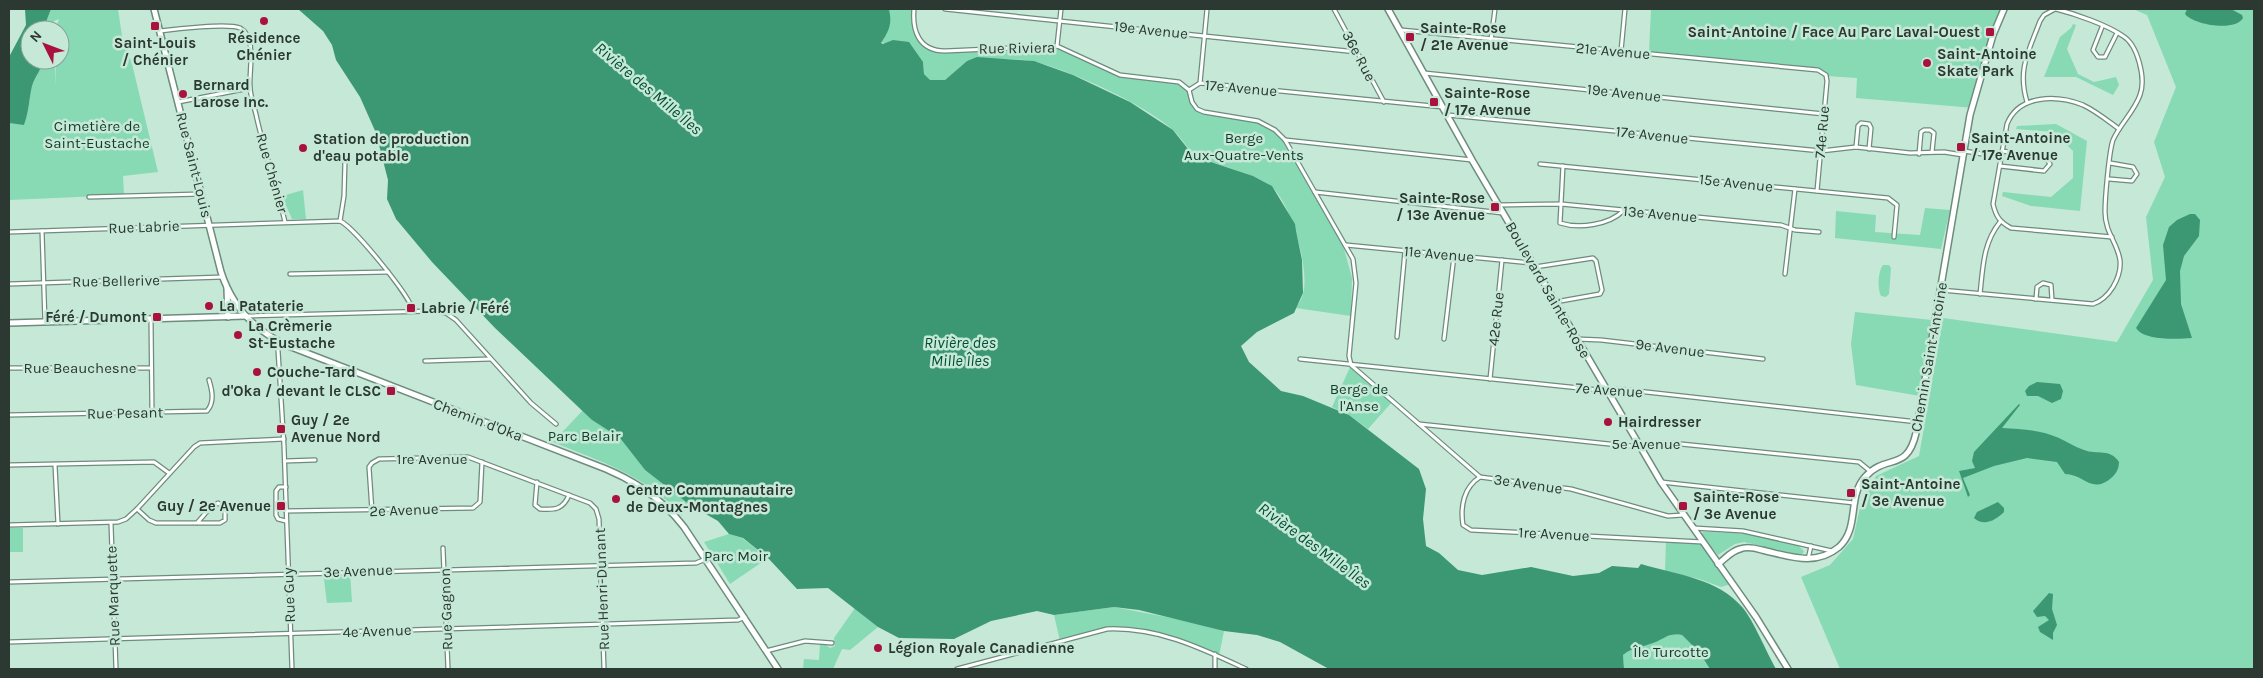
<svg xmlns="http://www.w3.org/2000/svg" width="2263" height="678" font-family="Karla,sans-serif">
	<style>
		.green { fill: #88dab4 }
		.water { fill: #3b9873 }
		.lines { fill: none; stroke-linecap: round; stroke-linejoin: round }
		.street-casing { stroke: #6d8c7d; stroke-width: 5.5 }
		.secondary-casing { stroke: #6d8c7d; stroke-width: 8 }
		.street { stroke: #fff; stroke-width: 3 }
		.secondary { stroke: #fff; stroke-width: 5 }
		.poi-dot { fill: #a9123d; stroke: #c6e8d7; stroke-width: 2 }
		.labels { text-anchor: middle; stroke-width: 5; stroke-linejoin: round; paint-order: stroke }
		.poi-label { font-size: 15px; font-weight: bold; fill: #2b3932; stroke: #c6e8d7; text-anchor: start }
		.street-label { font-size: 15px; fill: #2b3932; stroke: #c6e8d7 }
		.park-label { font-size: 15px; fill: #123b2b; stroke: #c6e8d7 }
		.water-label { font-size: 16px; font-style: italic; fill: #004e35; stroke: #c6e8d7 }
	</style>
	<rect width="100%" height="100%" fill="#c6e8d7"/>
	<!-- green -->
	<g class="green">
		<path d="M51,9h67l4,27 10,28 26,108 -35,4 1,19 -115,5v-77l15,1c5,-14 5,-25 8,-39 3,-9 9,-13 10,-25h13l1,27v-27h4v-30h-5l4,-11 -5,2v9h-11z"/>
		<path d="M889,9h25c-2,24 2,34 25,42l119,-5 58,27 64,8 18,28 6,3 49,9 21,11 10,11 31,49 28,53 9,33 -1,38 -55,-8c2,-4 6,-9 7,-14 7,-25 -12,-91 -32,-108 -11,-10 -55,-22 -72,-28 -11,-7 -16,-19 -26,-28 -28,-25 -101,-59 -137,-68 -19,-5 -49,-1 -69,-1l-22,19 -15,1 -6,-7 -1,-12 -42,-20c9,-11 10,-19 8,-33z"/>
		<polygon points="1651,9 2004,9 1993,35 1974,108 1856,98 1857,78 1826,76 1821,71 1649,52"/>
		<polygon points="2133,9 2254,9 2254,669 1840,669 1801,577 1830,565 1853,539 1862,499 1876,476 1919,456 1943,318 2117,342 2153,280 2146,217 2165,177 2154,142 2176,87 2147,15"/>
		<polygon points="2073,24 2076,25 2067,49 2078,74 2094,82 2116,77 2119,85 2113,95 2076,77 2044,77 2060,37 2071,28"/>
		<polygon points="2056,124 2087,141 2080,211 2031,206 2002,196 2003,192 2051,197 2073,178 2073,151 2054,132 2016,129 2017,126"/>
		<polygon points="303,190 306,219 292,219 283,199 286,195"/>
		<polygon points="1925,208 1950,210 1941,249 1835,238 1836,211 1876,215 1875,232 1920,235"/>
		<path d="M1883,265h6l2,3 -2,26 -3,3 -5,-1c-4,-8 -3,-25 2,-31z"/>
		<polygon points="1855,312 1932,320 1920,396 1856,385 1851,344"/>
		<polygon points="1351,365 1393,401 1368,429 1349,415 1332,407"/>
		<path d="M583,410l9,10 28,18 25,32 45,35 -8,10c-38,-40 -78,-52 -129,-73z"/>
		<rect x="9" y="528" width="14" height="24"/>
		<path d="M1703,532c19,0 94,2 101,20l-3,3 -57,-13 -9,2 -17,11 -17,-20z"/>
		<polygon points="729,534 742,538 768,558 730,584 704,542"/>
		<polygon points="1666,540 1703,542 1731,584 1721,587 1699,579 1665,571"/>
		<polygon points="323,572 350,572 352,602 327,603"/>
		<path d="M1114,607l79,15 31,9 -5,25c-36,-14 -74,-34 -113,-27 -15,3 -31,8 -46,12l-6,-26z"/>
		<polygon points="855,608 878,627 850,650 842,649 833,669 803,669 804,659 819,660 820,643 825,644 830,648 835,646 834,638"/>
		<path d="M1668,634l14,1 17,17 11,17h-86l-1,-14c14,-11 30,-12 45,-21z"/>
	</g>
	<!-- water -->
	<g class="water">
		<path d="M25,9h26l-8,21h-13v30h12c-1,13 -7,15 -10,26 -3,13 -3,25 -8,39l-15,-2v-66l17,-32z"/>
		<path d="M298,9h591c3,14 1,21 -8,34l2,1 10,-4 16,2 14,20 1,12 6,6h15l22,-19 10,-4 57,4 39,14 57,27 43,28 19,24 7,4 54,18 19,10 23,38 1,7 6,29 1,33 -9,20 -37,19 -16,14 8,16 32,29 22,5 46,19 70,54 7,20 -3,30 3,27 13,7 19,17 24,5 49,-8 42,9 26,-3 13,-7 26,2 3,-4c36,11 77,14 102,44 10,12 24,45 33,61h-66l-11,-17 -17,-17c-16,-2 -15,3 -29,8 -13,5 -18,3 -30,12l1,14h-295l-49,-27 -23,-7 -33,-4 -85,-21 -25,-3 -60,8 -17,-4 -46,10 -37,18 -55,-1 -21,-11 -50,-39 -31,1 -29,-31 -25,-20 -14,-4 -11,-13 -28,-16 -45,-35 -25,-32 -28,-18 -97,-92 -63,-66 -36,-43 -9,-20 1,-19 -12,-47 -16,-36 -24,-37 -4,-15 -9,-14z"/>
		<path d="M2187,9h44l11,6 1,3c-8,14 -49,7 -58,-4z"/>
		<path d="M2190,214h5l5,6 -1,16 -15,20 -4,15 1,33 11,34c-14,1 -48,3 -56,-10l30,-48 -3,-35 6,-18 8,-7z"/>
		<polygon points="2037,382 2060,384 2063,391 2061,399 2052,403 2038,396 2027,396 2025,391 2029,386"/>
		<path d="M2019,404l1,1 -18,23c20,1 39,2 57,10 9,4 16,9 25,12 13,5 26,-2 35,12 0,8 -4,13 -9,17 -19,15 -26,-5 -45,-5l-8,-12 -30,-4 -33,8 -31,12 7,17 -2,2 -9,-26 16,-3 -3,-7 2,-9z"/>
		<path d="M1998,502l6,6v4c-8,8 -20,15 -30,6l3,-6z"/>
		<polygon points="2049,593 2053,594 2052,609 2057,625 2053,633 2053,640 2040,632 2038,627 2049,620 2045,616 2037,617 2033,611"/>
	</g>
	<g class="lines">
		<defs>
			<g id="street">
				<path d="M914,9c-2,22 5,42 31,42l112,-5 63,29 59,7 10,8 3,12 5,7 7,3 54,9 17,9 10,10 68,119 3,24 -7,73 2,9 129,112 91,12 97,27 15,-1"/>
				<polyline points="945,9 1357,52"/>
				<polyline points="1334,9 1384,102"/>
				<polyline points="2102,27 2093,50 2098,57 2105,57 2117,33"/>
				<polyline points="1401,30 1818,70 1826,75 1827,81 1817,191"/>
				<path d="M160,31c15,-2 68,-8 80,-3 17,9 9,42 10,58 0,11 5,22 7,33 8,35 20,68 28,103"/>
				<polyline points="1491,40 1495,9"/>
				<polyline points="1057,46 1061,9"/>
				<polyline points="1621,51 1625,9"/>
				<polyline points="1424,73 1824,114"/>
				<polyline points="1200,83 1207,9"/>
				<polyline points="1189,90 1200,83 1443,107"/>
				<polyline points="178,102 250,88"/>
				<path d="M2027,102c-10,-33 2,-51 13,-81l4,-6 11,-6"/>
				<polyline points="1448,115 1821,151 1856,147 1910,153 1944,152 1963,155"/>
				<polyline points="1285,140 1472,160"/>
				<polyline points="1856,147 1858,126 1861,123 1869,124 1871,128 1869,149"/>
				<polyline points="1964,151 2001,157"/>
				<polyline points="1919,154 1921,132 1924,130 1930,130 1934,133 1932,152"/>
				<polyline points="1540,164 1888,198 1897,205 1894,237"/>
				<path d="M1563,166l-3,57c19,6 49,2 63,-12"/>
				<polyline points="2000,166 2044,171 2050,164 2045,157 2002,151"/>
				<polyline points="2109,179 2132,181 2137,174 2133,167 2110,163"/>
				<polyline points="1315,192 1503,213"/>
				<polyline points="89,197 201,194"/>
				<polyline points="1500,205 1561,204 1781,225 1795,230 1819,232"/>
				<polyline points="340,221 344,196 345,161"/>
				<polyline points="42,231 45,322"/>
				<path d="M9,232l331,-11c13,5 71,76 73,90"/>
				<path d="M2112,237l-101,-9c-11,-6 -15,-11 -18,-24l14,-80c12,-30 50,-29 76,-19 13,6 25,16 36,24"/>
				<polyline points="1346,245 1532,263"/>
				<polyline points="1535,267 1593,258 1596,261 1602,290 1600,294 1555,302"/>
				<polyline points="290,274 388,272"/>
				<polyline points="1785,274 1795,189"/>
				<polyline points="9,284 223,277"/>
				<path d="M1941,290l152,14c9,-3 15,-9 20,-17 20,-34 -8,-45 -8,-75 0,-14 4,-60 8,-72 7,-16 21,-28 27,-45 6,-16 -2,-50 -17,-59 -16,-11 -47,-22 -67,-27"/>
				<path d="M1980,294c3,-27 3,-51 20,-72"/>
				<polyline points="2036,299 2037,287 2043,283 2051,285 2052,300"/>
				<polyline points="246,316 432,311 446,313 456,320 531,403 556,424"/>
				<polyline points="151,320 152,412"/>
				<polyline points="1397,337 1405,251"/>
				<polyline points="1444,339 1454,256"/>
				<polyline points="1577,339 1601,340 1763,359"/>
				<polyline points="281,343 278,350 284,446 292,669"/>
				<polyline points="1300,359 1608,391 1619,389 1918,422"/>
				<polyline points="425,361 490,359"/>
				<polyline points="9,368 151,368"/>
				<polyline points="1490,379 1502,260"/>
				<path d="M9,415l198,-4c8,-9 5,-21 2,-31"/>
				<polyline points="1419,424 1628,446 1671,443 1859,462 1870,471"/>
				<polyline points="285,461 315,460"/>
				<polyline points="9,465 154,462 169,473"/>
				<polyline points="55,465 58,524"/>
				<path d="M1480,477c-16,10 -20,29 -17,48l8,5 232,12"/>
				<path d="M537,482l-2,23 5,4c14,1 23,1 29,-14"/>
				<polyline points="1661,482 1854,503"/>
				<polyline points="286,487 279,487 276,491 276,515 278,519 286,521"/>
				<polyline points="137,509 149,520 156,523 220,523 225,520 225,508 218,503 210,508 197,523"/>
				<polyline points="286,511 473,508 480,502 482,462"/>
				<polyline points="372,511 369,467 372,463 379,459 468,457 590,503 596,509 599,519 604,669"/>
				<polyline points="111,523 116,669"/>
				<polyline points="9,525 118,522 126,519 137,509 194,447 200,443 284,439"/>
				<polyline points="1694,528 1743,531 1832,551"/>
				<polyline points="443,548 448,669"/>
				<polyline points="1808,559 1811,546"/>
				<polyline points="9,582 696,563 706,559"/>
				<polyline points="9,642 738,620 745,617"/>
				<polyline points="766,651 805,641 832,643"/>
				<polyline points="1215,654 1215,669"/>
				<path d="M957,669l150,-40c51,-2 94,19 139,40"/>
			</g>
			<g id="secondary">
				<path d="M154,9l67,263c11,34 33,58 65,73l320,124c31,13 58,32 78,58l94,142"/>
				<polyline points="1388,9 1472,160 1661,482 1756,617 1788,669"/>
				<polyline points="227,288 228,317"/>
				<polyline points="9,323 246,316"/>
				<path d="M1718,564c7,-5 13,-13 22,-15 7,-3 15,-1 22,1 27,6 53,17 77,-3 21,-19 8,-50 26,-70 21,-24 42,-4 51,-44l54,-318 23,-80 11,-26"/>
			</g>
		</defs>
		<!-- street casing -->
		<use href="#street" class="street-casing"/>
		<!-- secondary casing -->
		<use href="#secondary" class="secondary-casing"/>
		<!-- street -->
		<use href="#street" class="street"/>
		<!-- secondary -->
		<use href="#secondary" class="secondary"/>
	</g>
	<!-- markers -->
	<g class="poi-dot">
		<circle cx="264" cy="21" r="5"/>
		<rect x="150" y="21" width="10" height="10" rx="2.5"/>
		<rect x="1985" y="27" width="10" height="10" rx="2.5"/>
		<rect x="1405" y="32" width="10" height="10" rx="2.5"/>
		<circle cx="1927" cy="63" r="5"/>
		<circle cx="183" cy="94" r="5"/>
		<rect x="1429" y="97" width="10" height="10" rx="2.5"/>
		<rect x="1956" y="142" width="10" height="10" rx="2.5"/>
		<circle cx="303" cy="148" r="5"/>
		<rect x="1490" y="202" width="10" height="10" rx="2.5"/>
		<circle cx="209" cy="306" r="5"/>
		<rect x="406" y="303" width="10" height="10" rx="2.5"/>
		<rect x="152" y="312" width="10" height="10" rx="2.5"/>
		<circle cx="238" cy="335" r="5"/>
		<circle cx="257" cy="372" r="5"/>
		<rect x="386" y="386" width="10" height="10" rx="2.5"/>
		<circle cx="1608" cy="422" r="5"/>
		<rect x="276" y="424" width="10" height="10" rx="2.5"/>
		<rect x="1846" y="488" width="10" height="10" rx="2.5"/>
		<circle cx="616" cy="499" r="5"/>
		<rect x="276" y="501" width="10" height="10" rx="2.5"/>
		<rect x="1678" y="501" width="10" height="10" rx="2.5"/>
		<circle cx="878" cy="648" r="5"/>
	</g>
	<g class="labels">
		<!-- poi labels -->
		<g class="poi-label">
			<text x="1420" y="33">Sainte-Rose<tspan x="1420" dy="17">/ 21e Avenue</tspan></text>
			<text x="1980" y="37" text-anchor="end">Saint-Antoine / Face Au Parc Laval-Ouest</text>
			<text x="264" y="43" text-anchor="middle">Résidence<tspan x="264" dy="17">Chénier</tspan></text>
			<text x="155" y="48" text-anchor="middle">Saint-Louis<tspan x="155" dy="17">/ Chénier</tspan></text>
			<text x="1937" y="59">Saint-Antoine<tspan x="1937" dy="17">Skate Park</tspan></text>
			<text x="193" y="90">Bernard<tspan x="193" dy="17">Larose Inc.</tspan></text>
			<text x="1444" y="98">Sainte-Rose<tspan x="1444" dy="17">/ 17e Avenue</tspan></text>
			<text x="1971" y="143">Saint-Antoine<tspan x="1971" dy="17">/ 17e Avenue</tspan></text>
			<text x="313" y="144">Station de production<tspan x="313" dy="17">d'eau potable</tspan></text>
			<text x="1485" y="203" text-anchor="end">Sainte-Rose<tspan x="1485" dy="17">/ 13e Avenue</tspan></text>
			<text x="219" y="311">La Pataterie</text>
			<text x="421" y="313">Labrie / Féré</text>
			<text x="147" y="322" text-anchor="end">Féré / Dumont</text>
			<text x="248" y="331">La Crèmerie<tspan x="248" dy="17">St-Eustache</tspan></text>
			<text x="267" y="377">Couche-Tard</text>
			<text x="381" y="396" text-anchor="end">d'Oka / devant le CLSC</text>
			<text x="291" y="425">Guy / 2e<tspan x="291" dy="17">Avenue Nord</tspan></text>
			<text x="1618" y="427">Hairdresser</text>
			<text x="1861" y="489">Saint-Antoine<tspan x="1861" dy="17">/ 3e Avenue</tspan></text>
			<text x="626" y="495">Centre Communautaire<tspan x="626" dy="17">de Deux-Montagnes</tspan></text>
			<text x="1693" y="502">Sainte-Rose<tspan x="1693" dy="17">/ 3e Avenue</tspan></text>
			<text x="271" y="511" text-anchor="end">Guy / 2e Avenue</text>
			<text x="888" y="653">Légion Royale Canadienne</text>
		</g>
		<!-- street labels -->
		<g class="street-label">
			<text transform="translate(1151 30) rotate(6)" y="5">19e Avenue</text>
			<text transform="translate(1017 48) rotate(-1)" y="5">Rue Riviera</text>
			<text transform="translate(1613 51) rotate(5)" y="5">21e Avenue</text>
			<text transform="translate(1359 56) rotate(62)" y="5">36e Rue</text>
			<text transform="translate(1241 88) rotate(5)" y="5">17e Avenue</text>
			<text transform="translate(1624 93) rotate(6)" y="5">19e Avenue</text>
			<text transform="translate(1822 132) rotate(-85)" y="5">74e Rue</text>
			<text transform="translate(1652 135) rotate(6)" y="5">17e Avenue</text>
			<text transform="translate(194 165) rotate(76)" y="5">Rue Saint-Louis</text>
			<text transform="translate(272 173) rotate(74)" y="5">Rue Chénier</text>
			<text transform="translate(1736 183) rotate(6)" y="5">15e Avenue</text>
			<text transform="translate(1660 214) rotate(5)" y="5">13e Avenue</text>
			<text transform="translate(144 227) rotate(-2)" y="5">Rue Labrie</text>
			<text transform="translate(1439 254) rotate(5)" y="5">11e Avenue</text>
			<text transform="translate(116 281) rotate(-1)" y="5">Rue Bellerive</text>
			<text transform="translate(1548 290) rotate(60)" y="5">Boulevard Sainte-Rose</text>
			<text transform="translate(1496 319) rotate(-84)" y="5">42e Rue</text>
			<text transform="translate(1670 348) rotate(7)" y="5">9e Avenue</text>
			<text transform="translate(1929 357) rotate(-80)" y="5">Chemin Saint-Antoine</text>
			<text x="80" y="373">Rue Beauchesne</text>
			<text transform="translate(1609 390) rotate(4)" y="5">7e Avenue</text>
			<text transform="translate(125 413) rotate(-1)" y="5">Rue Pesant</text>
			<text transform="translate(478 420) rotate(21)" y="5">Chemin d'Oka</text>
			<text x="1646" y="449">5e Avenue</text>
			<text x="432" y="464">1re Avenue</text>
			<text transform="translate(1528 484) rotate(8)" y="5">3e Avenue</text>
			<text transform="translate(404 510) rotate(-2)" y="5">2e Avenue</text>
			<text transform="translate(1554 534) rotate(3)" y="5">1re Avenue</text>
			<text transform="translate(358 571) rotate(-2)" y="5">3e Avenue</text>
			<text transform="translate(602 589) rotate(-92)" y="5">Rue Henri-Dunant</text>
			<text transform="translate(289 595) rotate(-92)" y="5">Rue Guy</text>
			<text transform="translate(113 596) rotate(-92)" y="5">Rue Marquette</text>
			<text transform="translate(446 609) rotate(-92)" y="5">Rue Gagnon</text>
			<text transform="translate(377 631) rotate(-2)" y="5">4e Avenue</text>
		</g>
		<!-- park labels -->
		<g class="park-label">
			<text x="97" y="131">Cimetière de<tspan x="97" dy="17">Saint-Eustache</tspan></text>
			<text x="1244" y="143">Berge<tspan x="1244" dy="17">Aux-Quatre-Vents</tspan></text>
			<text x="1359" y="394">Berge de<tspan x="1359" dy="17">l'Anse</tspan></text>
			<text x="584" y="441">Parc Belair</text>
			<text x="736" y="561">Parc Moir</text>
			<text x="1671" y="657">Île Turcotte</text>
		</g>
		<!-- water labels -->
		<g class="water-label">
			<text transform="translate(649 88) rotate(40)" y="6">Rivière des Mille Îles</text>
			<text x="960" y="348">Rivière des<tspan x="960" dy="18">Mille Îles</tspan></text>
			<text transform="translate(1315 545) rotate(36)" y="6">Rivière des Mille Îles</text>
		</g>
	</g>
	<!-- border -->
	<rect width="2263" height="678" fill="none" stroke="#2b3932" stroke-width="20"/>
	<!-- north arrow -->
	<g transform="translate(45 45) rotate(312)"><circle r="24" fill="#c6e8d7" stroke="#88a295"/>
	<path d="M0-4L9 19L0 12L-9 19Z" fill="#a9123d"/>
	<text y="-8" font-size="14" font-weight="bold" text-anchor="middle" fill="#2b3932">N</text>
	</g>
</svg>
